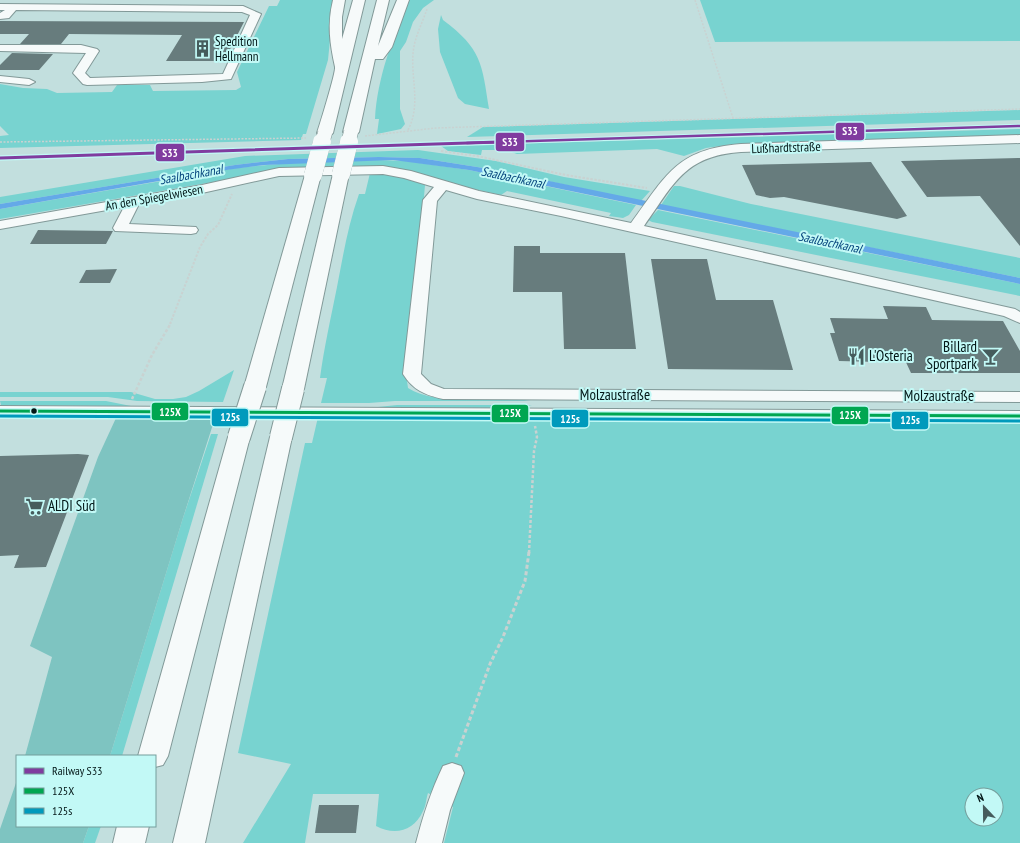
<svg xmlns="http://www.w3.org/2000/svg" width="1020" height="843" font-family="'PT Sans Narrow',sans-serif">
	<style>
		.green { fill: #78d3d0; fill-rule: evenodd }
		.forest { fill: #7ec4c1 }
		.water { fill: #64a9e8 }
		.building { fill: #677c7d }
		.lines { fill: none; stroke-linecap: round; stroke-linejoin: round }
		.minor-casing { stroke: #829998; stroke-width: 2 }
		.highway-casing { stroke: #829998; stroke-width: 2 }
		.path-far3 { stroke: #c9d2d1; stroke-width: 1.5; stroke-dasharray: 2 1.5; stroke-linecap: butt }
		.path-far2 { stroke: #c9d2d1; stroke-width: 2; stroke-dasharray: 2.5 1.5; stroke-linecap: butt }
		.path-far1 { stroke: #c9d2d1; stroke-width: 2.5; stroke-dasharray: 3 2; stroke-linecap: butt }
		.path { stroke: #c9d2d1; stroke-width: 3; stroke-dasharray: 4 2.5; stroke-linecap: butt }
		.minor { fill: #f6fafa; fill-rule: evenodd }
		.highway { fill: #f6fafa; fill-rule: evenodd }
		.highway-bridge-far2-casing { stroke: #829998; stroke-width: 15; stroke-linecap: butt }
		.highway-bridge-far1-casing { stroke: #829998; stroke-width: 18; stroke-linecap: butt }
		.highway-bridge-casing { stroke: #829998; stroke-width: 24; stroke-linecap: butt }
		.highway-bridge-far2 { stroke: #f6fafa; stroke-width: 14 }
		.highway-bridge-far1 { stroke: #f6fafa; stroke-width: 18 }
		.highway-bridge { stroke: #f6fafa; stroke-width: 22 }
		.bus-1-casing { stroke: #c2f9f6; stroke-width: 6 }
		.bus-2-casing { stroke: #c2f9f6; stroke-width: 6 }
		.bus-1 { stroke: #00a651; stroke-width: 3 }
		.bus-2 { stroke: #009abc; stroke-width: 3 }
		.rail-1-far1-casing { stroke: #c2f9f6; stroke-width: 4.5 }
		.rail-1-casing { stroke: #c2f9f6; stroke-width: 5.5 }
		.rail-1-far1 { stroke: #803c9f; stroke-width: 2.5 }
		.rail-1 { stroke: #803c9f; stroke-width: 3 }
		.bus-dot { fill: #021616; stroke: #c2f9f6; stroke-width: 1.5 }
		.labels { text-anchor: middle; stroke-width: 4; stroke-linejoin: round; paint-order: stroke }
		.far-poi-label { font-size: 13px; fill: #021616; stroke: #c2f9f6; text-anchor: start }
		.far-street-label { font-size: 13px; fill: #021616; stroke: #c2f9f6 }
		.far-water-label { font-size: 13px; font-style: italic; fill: #05447d; stroke: #c2f9f6 }
		.poi-label { font-size: 15px; fill: #021616; stroke: #c2f9f6; text-anchor: start }
		.street-label { font-size: 15px; fill: #021616; stroke: #c2f9f6 }
		.line-badge { stroke: #c2f9f6; stroke-width: 1.5 }
		.badge-label { font-size: 11px; text-anchor: middle; font-weight: bold; fill: #fff }
	</style>
	<rect width="100%" height="100%" fill="#c2dfde"/>
	<!-- green -->
	<g class="green">
		<polygon points="280,0 334,0 328,60 306,134 303,134 301,140 0,148 0,136 9,135 0,126 0,84 23,88 47,89 57,93 112,92 117,85 150,85 153,91 236,90 241,87 237,72 269,6 277,6"/>
		<path d="M408,0h26l-11,8 -10,14 -7,20 -6,9v58l5,15 -4,5 -24,5 2,-15h-4c2,-41 18,-81 33,-119z"/>
		<polygon points="700,0 1020,0 1020,41 715,42"/>
		<path d="M441,15l2,5c39,29 39,44 46,89l-24,-5 -7,-6 -18,-46 -2,-23z"/>
		<polygon points="1020,110 1020,120 467,137 483,127"/>
		<polygon points="1020,129 1020,136 734,144 706,148 684,156 657,149 517,154 506,150 482,150 481,155 448,151 441,146"/>
		<polygon points="418,150 496,161 564,177 650,191 641,201 496,170 420,158 379,157 288,159 235,165 0,204 0,197 245,156"/>
		<polygon points="378,160 406,161 469,170 636,205 629,215 623,218 609,216 611,213 507,191 501,195 455,185 413,172 272,170 236,178 0,219 0,209 236,168 289,163"/>
		<path d="M370,173l30,3 25,9 -5,58 -14,131 2,14c31,20 86,6 123,13h-136l-26,2h-48l6,-25h-7c4,-30 11,-61 17,-91 6,-31 11,-62 22,-93h6z"/>
		<polygon points="674,186 680,186 751,204 1020,258 1020,278 661,205"/>
		<polygon points="658,210 1020,284 1020,296 652,222 648,220"/>
		<polygon points="234,370 223,402 137,401 108,397 0,397 0,392 131,392 155,399 173,399 186,397 199,391"/>
		<polygon points="0,401 106,401 131,406 1,405"/>
		<polygon points="397,405 532,405 514,408 378,407"/>
		<path d="M318,417l702,4v422h-576l9,-36 -25,-14c-2,6 -2,13 -5,18 -9,20 -28,25 -47,15l3,-32h-66l-8,49h-62l48,-79 -53,-11 67,-310h7zM972,795h24v24h-24z"/>
		<polygon points="211,434 218,434 122,756 110,756 182,521"/>
		<polygon points="89,826 101,826 95,843 83,843"/>
	</g>
	<!-- forest -->
	<g class="forest">
		<polygon points="116,418 215,418 182,521 110,756 25,756 52,657 30,646 98,457"/>
		<polygon points="17,780 17,826 89,826 83,843 0,843 0,829"/>
	</g>
	<!-- water -->
	<polygon class="water" points="379,157 420,158 496,170 1020,278 1020,284 469,170 393,160 264,165 204,173 0,209 0,204 235,165 288,159"/>
	<!-- building -->
	<g class="building">
		<polygon points="0,21 244,22 224,61 166,61 182,35 69,34 61,44 20,44 29,34 0,34"/>
		<polygon points="12,53 53,54 39,70 0,70 0,65"/>
		<polygon points="1020,158 1020,246 980,196 927,197 901,161"/>
		<polygon points="871,162 907,216 897,219 784,197 770,198 756,195 742,165"/>
		<polygon points="38,230 113,231 106,244 30,244"/>
		<polygon points="514,246 540,246 540,253 625,253 636,349 564,349 562,292 513,292"/>
		<polygon points="651,259 707,259 716,300 773,300 793,370 668,369"/>
		<polygon points="117,269 110,283 79,283 86,270"/>
		<polygon points="883,306 926,307 932,320 1003,321 1020,351 1020,373 911,373 904,358 878,358 879,362 839,361 830,333 835,333 830,318 888,319"/>
		<polygon points="78,454 89,455 46,567 14,568 19,555 0,556 0,456"/>
		<polygon points="319,805 359,805 356,833 315,833"/>
	</g>
	<g class="lines">
		<defs>
			<g id="minor">
				<polygon points="0,4 243,6 261,14 231,79 202,82 87,85 83,84 73,73 86,53 0,51 0,45 81,45 97,49 99,51 85,73 90,78 223,74 250,15 242,12 16,10 9,18 0,19 0,13 5,10 0,10"/>
				<polygon points="0,76 29,79 35,82 29,85 0,82"/>
				<path d="M1020,135v8l-279,9c-57,4 -67,32 -97,74l371,83 5,3v11l-16,-7 -443,-100 -84,-17 -31,-9 -9,11 -16,173 10,10 13,5 576,3v10l-577,-3c-18,-4 -30,-9 -40,-25l20,-174 11,-13 -30,-9 -21,-4 -104,2 -77,17 -63,11 -10,20 67,3 2,3 -2,3 -5,1 -76,-3 -2,-3 11,-21 -124,22v-8l202,-36 77,-17 104,-2 28,5 68,20 152,32c35,-47 45,-74 110,-79z"/>
				<polygon points="0,406 1020,411 1020,421 0,416"/>
				<path d="M452,763l9,3 3,7 -14,37 -8,33h-26c7,-27 15,-52 27,-77z"/>
			</g>
			<g id="highway">
				<path d="M333,0h12l-3,17v22l11,-39h12l-32,133 -3,3h-10l-3,-3c3,-9 19,-61 18,-66 -5,-23 -8,-43 -2,-67z"/>
				<polygon points="377,0 389,0 378,46 397,0 409,0 392,47 383,59 375,59 359,132 356,135 346,135 343,132"/>
				<polygon points="341,169 347,171 349,174 304,389 301,394 293,395 285,394 282,389 333,174 335,171"/>
				<polygon points="313,170 319,172 321,175 266,387 262,391 255,393 248,391 244,387 305,175 307,172"/>
				<polygon points="239,430 247,432 250,437 168,756 163,765 155,767 155,756 138,756 228,437 231,432"/>
				<polygon points="281,430 289,432 292,437 205,843 173,843 270,437 273,432"/>
				<polygon points="117,826 149,826 145,843 113,843"/>
			</g>
		</defs>
		<!-- minor casing -->
		<use href="#minor" class="minor-casing"/>
		<!-- highway casing -->
		<use href="#highway" class="highway-casing"/>
		<!-- path-far3 -->
		<g class="path-far3">
			<polyline points="695,0 733,118"/>
			<path d="M408,130c13,-25 3,-50 5,-76 1,-16 9,-30 14,-45"/>
			<polyline points="365,136 436,128 1020,109"/>
			<polyline points="0,142 306,138"/>
		</g>
		<!-- path-far2 -->
		<g class="path-far2">
			<polyline points="441,151 477,156 566,175 647,188"/>
			<polyline points="170,324 200,247 208,234 218,225 232,194"/>
		</g>
		<!-- path-far1 -->
		<g class="path-far1">
			<polyline points="132,399 152,355 171,323"/>
			<polyline points="529,553 534,451 537,437 535,426"/>
		</g>
		<!-- path -->
		<polyline class="path" points="456,757 490,664 503,637 525,581 529,552"/>
		<!-- minor -->
		<use href="#minor" class="minor"/>
		<!-- highway -->
		<use href="#highway" class="highway"/>
		<defs>
			<g id="highway-bridge-far2">
				<polyline points="322,143 325,133"/>
				<polyline points="348,143 351,132"/>
			</g>
			<g id="highway-bridge-far1">
				<polyline points="341,174 349,142"/>
				<polyline points="313,175 322,142"/>
			</g>
			<g id="highway-bridge">
				<polyline points="239,437 255,387"/>
				<polyline points="281,437 293,389"/>
			</g>
		</defs>
		<!-- highway-bridge-far2 casing -->
		<use href="#highway-bridge-far2" class="highway-bridge-far2-casing"/>
		<!-- highway-bridge-far1 casing -->
		<use href="#highway-bridge-far1" class="highway-bridge-far1-casing"/>
		<!-- highway-bridge casing -->
		<use href="#highway-bridge" class="highway-bridge-casing"/>
		<!-- highway-bridge-far2 -->
		<use href="#highway-bridge-far2" class="highway-bridge-far2"/>
		<!-- highway-bridge-far1 -->
		<use href="#highway-bridge-far1" class="highway-bridge-far1"/>
		<!-- highway-bridge -->
		<use href="#highway-bridge" class="highway-bridge"/>
		<defs>
			<polyline id="bus-1" points="0,411 1020,416"/>
			<polyline id="bus-2" points="0,416 1020,421"/>
		</defs>
		<!-- bus-1 casing -->
		<use href="#bus-1" class="bus-1-casing"/>
		<!-- bus-2 casing -->
		<use href="#bus-2" class="bus-2-casing"/>
		<!-- bus-1 -->
		<use href="#bus-1" class="bus-1"/>
		<!-- bus-2 -->
		<use href="#bus-2" class="bus-2"/>
		<defs>
			<polyline id="rail-1-far1" points="467,143 1020,126"/>
			<polyline id="rail-1" points="0,158 499,142"/>
		</defs>
		<!-- rail-1-far1 casing -->
		<use href="#rail-1-far1" class="rail-1-far1-casing"/>
		<!-- rail-1 casing -->
		<use href="#rail-1" class="rail-1-casing"/>
		<!-- rail-1-far1 -->
		<use href="#rail-1-far1" class="rail-1-far1"/>
		<!-- rail-1 -->
		<use href="#rail-1" class="rail-1"/>
	</g>
	<!-- icons -->
	<defs>
		<symbol id="building-bare" viewBox="-9 -9 18 18"><path d="M-4-6H4V6H1V3H-1V6H-4ZM-2.5-4.3h1.7v1.8h-1.7ZM.8-4.3h1.7v1.8H.8ZM-2.5-1h1.7V.8h-1.7ZM.8-1h1.7V.8H.8Z" fill="#455c5c" stroke="#c2f9f6" stroke-width="2.5" paint-order="stroke"/></symbol>
		<symbol id="restaurant-bare" viewBox="-9 -9 18 18"><path d="M-5-6h1v4h1v-4h1v4h1v-4h1v5L-1.5 .5V6h-2V.5L-5-1ZM5-6V6H3V1.5H1.5Q1.5-4 5-6Z" fill="#455c5c" stroke="#c2f9f6" stroke-width="2.5" paint-order="stroke"/></symbol>
		<symbol id="bar-bare" viewBox="-9 -9 18 18"><path d="M-6-5H6L.8 .8V4.5H3.5V6h-7V4.5H-.8V.8Z" fill="#455c5c" stroke="#c2f9f6" stroke-width="2.5" paint-order="stroke"/></symbol>
		<symbol id="supermarket-bare" viewBox="-9 -9 18 18"><path d="M-6-5.5h2.5l.6 2H6L4.5 2H-2.5L-4.4-4H-6ZM-1.5 3.2a1.3 1.3 0 1 0 .1 0ZM3 3.2a1.3 1.3 0 1 0 .1 0Z" fill="#455c5c" stroke="#c2f9f6" stroke-width="2.5" paint-order="stroke"/></symbol>
	</defs>
	<g fill-rule="evenodd">
		<use href="#building-bare" x="190" y="36" width="25" height="25"/>
		<use href="#restaurant-bare" x="844" y="344" width="25" height="25"/>
		<use href="#bar-bare" x="978" y="344" width="25" height="25"/>
		<use href="#supermarket-bare" x="22" y="494" width="25" height="25"/>
	</g>
	<!-- markers -->
	<circle class="bus-dot" cx="34" cy="411" r="3.5"/>
	<g class="labels">
		<!-- far-poi labels -->
		<g class="far-poi-label">
			<text x="215" y="46">Spedition<tspan x="215" dy="15">Hellmann</tspan></text>
		</g>
		<!-- far-street labels -->
		<g class="far-street-label">
			<text transform="translate(786 147) rotate(-2)" y="5">Lußhardtstraße</text>
			<text transform="translate(154 197) rotate(-10)" y="5">An den Spiegelwiesen</text>
		</g>
		<!-- far-water labels -->
		<g class="far-water-label">
			<text transform="translate(191 174) rotate(-10)" y="5">Saalbachkanal</text>
			<text transform="translate(513 177) rotate(12)" y="5">Saalbachkanal</text>
			<text transform="translate(830 242) rotate(12)" y="5">Saalbachkanal</text>
		</g>
		<!-- poi labels -->
		<g class="poi-label">
			<text x="977" y="352" text-anchor="end">Billard<tspan x="977" dy="17">Sportpark</tspan></text>
			<text x="869" y="361">L'Osteria</text>
			<text x="48" y="511">ALDI Süd</text>
		</g>
		<!-- street labels -->
		<g class="street-label">
			<text x="615" y="400">Molzaustraße</text>
			<text x="939" y="401">Molzaustraße</text>
		</g>
	</g>
	<g class="line-badge">
		<rect x="835" y="122" width="30" height="19" rx="4" fill="#803c9f"/>
		<rect x="495" y="132" width="30" height="20" rx="4" fill="#803c9f"/>
		<rect x="155" y="143" width="30" height="19" rx="4" fill="#803c9f"/>
		<rect x="151" y="402" width="38" height="19" rx="4" fill="#00a651"/>
		<rect x="491" y="404" width="38" height="19" rx="4" fill="#00a651"/>
		<rect x="831" y="406" width="38" height="19" rx="4" fill="#00a651"/>
		<rect x="211" y="408" width="38" height="19" rx="4" fill="#009abc"/>
		<rect x="551" y="409" width="38" height="19" rx="4" fill="#009abc"/>
		<rect x="891" y="411" width="38" height="19" rx="4" fill="#009abc"/>
	</g>
	<g class="badge-label">
		<text x="850" y="135">S33</text>
		<text x="510" y="146">S33</text>
		<text x="170" y="157">S33</text>
		<text x="170" y="416">125X</text>
		<text x="510" y="417">125X</text>
		<text x="850" y="419">125X</text>
		<text x="230" y="421">125s</text>
		<text x="570" y="423">125s</text>
		<text x="910" y="424">125s</text>
	</g>
	<!-- legend -->
	<rect x="16" y="755" width="140" height="72" fill="#c2f9f6" stroke="#759e9c"/>
	<rect x="24" y="768" width="20" height="6" fill="#803c9f" stroke="#759e9c"/>
	<text x="52" y="775" font-size="12" fill="#021616">Railway S33</text>
	<rect x="24" y="788" width="20" height="6" fill="#00a651" stroke="#759e9c"/>
	<text x="52" y="795" font-size="12" fill="#021616">125X</text>
	<rect x="24" y="808" width="20" height="6" fill="#009abc" stroke="#759e9c"/>
	<text x="52" y="815" font-size="12" fill="#021616">125s</text>
	<!-- north arrow -->
	<g transform="translate(984 807) rotate(338)"><circle r="19" fill="#c2f9f6" stroke="#759e9c"/>
	<path d="M0-3L7 15L0 10L-7 15Z" fill="#455c5c"/>
	<text y="-6" font-size="11" font-weight="bold" text-anchor="middle" fill="#021616">N</text>
	</g>
</svg>
